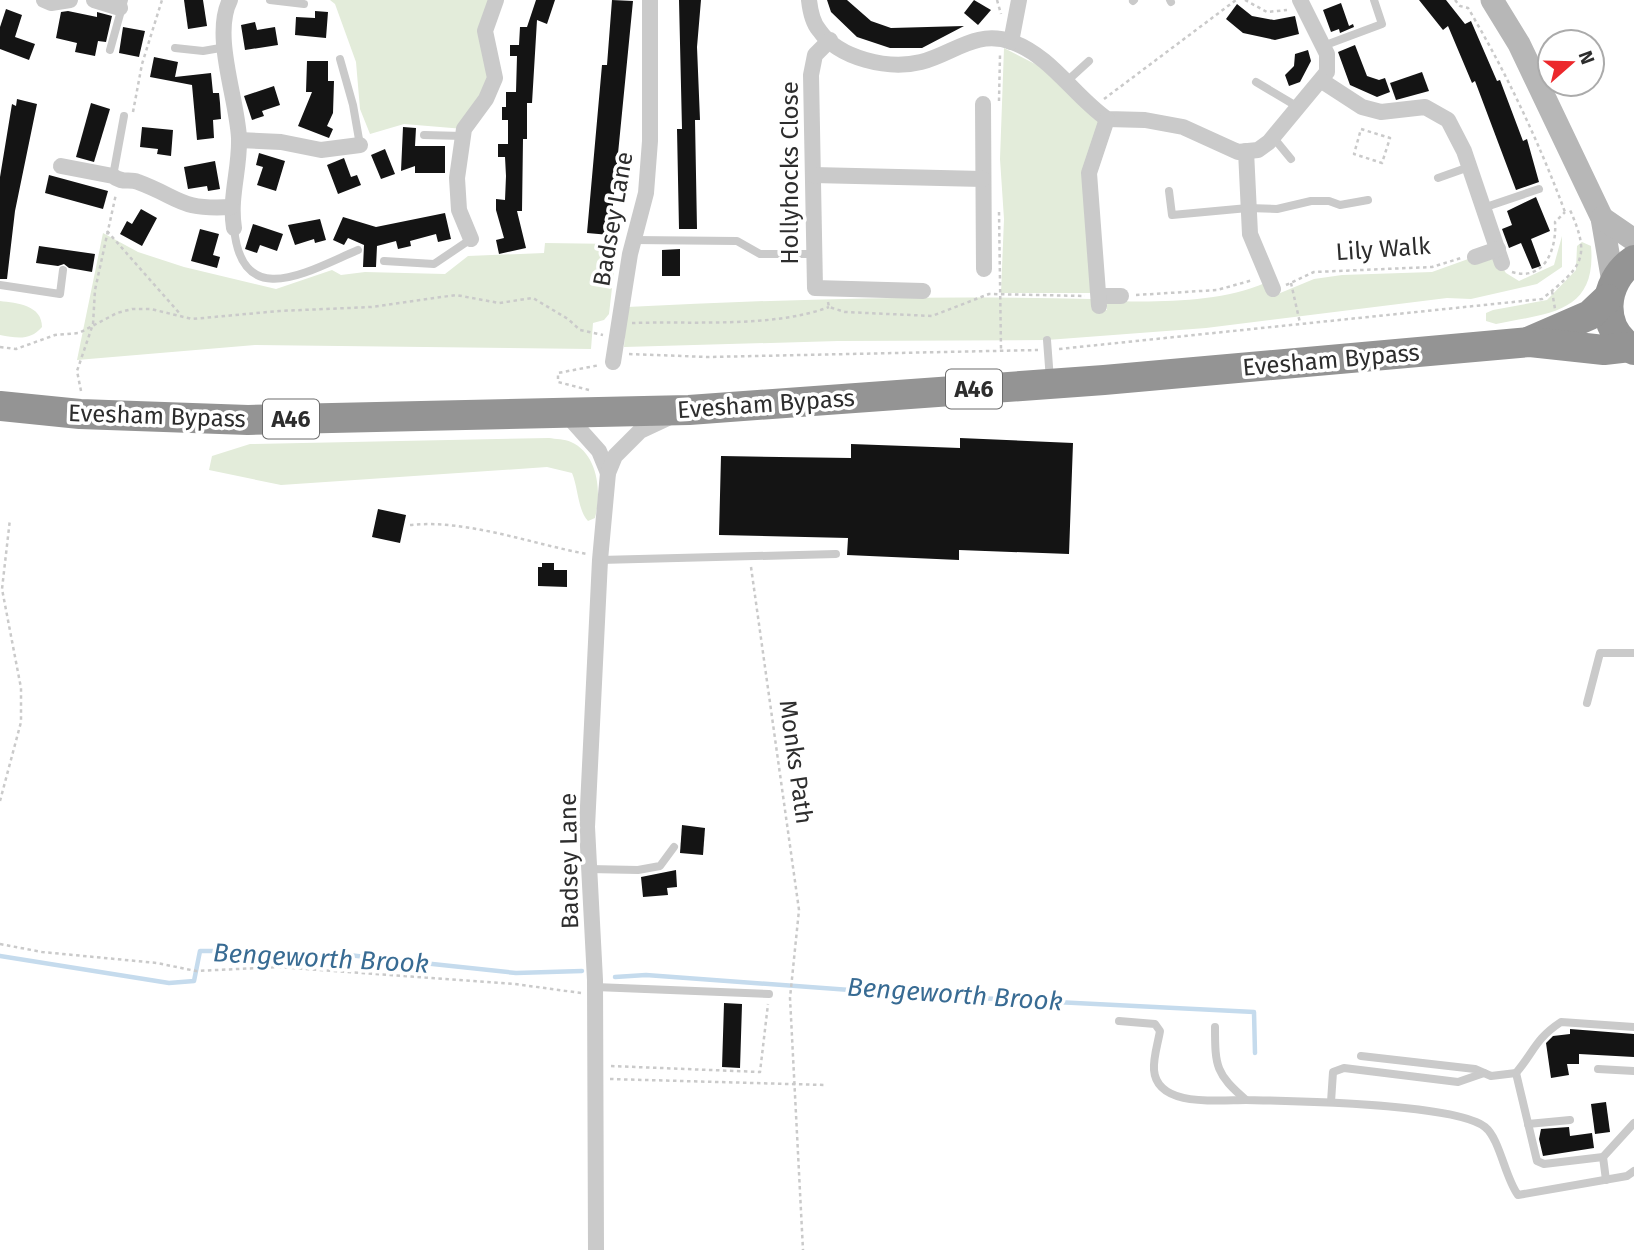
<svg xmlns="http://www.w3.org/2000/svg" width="1634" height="1250" font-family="'Fira Sans',sans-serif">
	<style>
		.green { fill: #e3ecda }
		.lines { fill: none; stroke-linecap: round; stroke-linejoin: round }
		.stream { stroke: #c5dbed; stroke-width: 4.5 }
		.building { fill: #141414 }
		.path { stroke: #cacaca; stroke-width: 2.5; stroke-dasharray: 3.5 3.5; stroke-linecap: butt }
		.lane { stroke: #cacaca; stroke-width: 8 }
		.street { stroke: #cacaca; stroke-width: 16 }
		.secondary { stroke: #b7b7b7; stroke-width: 23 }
		.highway { stroke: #949494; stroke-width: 30 }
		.labels { text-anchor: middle; stroke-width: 7; stroke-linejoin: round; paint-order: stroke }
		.shield { fill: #fff; stroke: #6c6c6c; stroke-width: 2 }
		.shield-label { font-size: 23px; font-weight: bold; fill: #2d2d2d }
		.street-label { font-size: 24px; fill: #2d2d2d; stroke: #fff }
		.water-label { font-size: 26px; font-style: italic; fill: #386b93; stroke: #fff }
	</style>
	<rect width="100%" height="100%" fill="#fff"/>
	<!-- green -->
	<g class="green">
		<polygon points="330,0 496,0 485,31 495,78 464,129 404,124 370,134 360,109 356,62 335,4"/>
		<polygon points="1004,48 1039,66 1100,123 1092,146 1094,293 1001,293 1004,219 1000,159"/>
		<polygon points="103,233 138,252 184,267 276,289 332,270 341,275 365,272 445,274 468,256 544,253 545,243 617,244 609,314 604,320 593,323 591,349 255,345 77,360"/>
		<path d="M1562,236v31l-25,17 -66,15 -24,-1 -241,30 -159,12 -209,1 -214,6 3,-40c155,-8 309,-12 464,-8l1,11h15l-1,-9c51,1 113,2 159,-18l8,13 41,-17 28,-4 90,-3 39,-14 23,-2 12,17 13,8 35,-16z"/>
		<path d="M1582,242l9,4c6,68 -43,67 -95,78l-10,-3v-8l7,-3 54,-10 29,-30 1,-24z"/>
		<path d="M0,301c17,2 42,4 42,26 -12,14 -25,11 -42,8z"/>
		<path d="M549,438c6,1 16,1 22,4 27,12 31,50 24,76l-7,3c-10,-10 -10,-34 -16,-48l-25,-6 -266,18 -72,-15 3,-14 38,-12z"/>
	</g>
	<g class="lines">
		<!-- stream -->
		<g class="stream">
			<polyline points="0,956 169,983 194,981 200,951 213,951 348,955 516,973 582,971"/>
			<polyline points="615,977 646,975 918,995 1254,1012 1255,1053"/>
		</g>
	</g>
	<!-- building -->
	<g class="building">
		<polygon points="184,0 203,0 207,26 188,29"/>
		<polygon points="536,0 555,0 547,24 537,20 532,103 527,103 527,139 523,139 522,211 517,211 526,248 499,254 496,240 504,238 496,210 496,199 505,200 506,176 505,157 498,157 498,144 508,144 508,120 502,120 502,107 506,107 506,92 516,92 517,56 510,56 510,45 519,45 520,27 527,27"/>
		<polygon points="612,0 633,1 610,235 587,233 602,65 607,65"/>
		<polygon points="679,0 701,0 697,47 700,120 695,120 697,229 679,229 677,129 682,129"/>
		<polygon points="827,0 847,0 871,21 891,28 964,26 922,48 890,48 857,37 831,12"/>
		<polygon points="974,0 991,10 978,25 964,13"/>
		<polygon points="1419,0 1446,0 1465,24 1471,21 1497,81 1500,80 1523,141 1527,139 1539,182 1516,190 1475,81 1472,83 1448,26 1443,30"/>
		<polygon points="1341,3 1349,26 1353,24 1354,27 1340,33 1339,29 1331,32 1323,10"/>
		<polygon points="1237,4 1252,16 1274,20 1295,16 1299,34 1275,40 1243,33 1226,19"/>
		<polygon points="6,9 22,15 15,37 35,44 29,60 0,49 0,27"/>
		<polygon points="68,11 97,17 97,12 112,16 106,42 98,41 95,56 75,52 77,43 56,38 61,12"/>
		<polygon points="315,11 328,12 326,38 295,35 296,17 315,18"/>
		<polygon points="255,22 257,30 275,27 278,45 245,50 241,25"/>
		<polygon points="123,27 145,31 139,57 119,53"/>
		<polygon points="1355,45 1367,76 1379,80 1385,78 1390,92 1377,97 1350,85 1338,52"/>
		<polygon points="1308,50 1311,61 1300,82 1289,86 1285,75 1294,66 1295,54"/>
		<polygon points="154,57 178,62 175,77 211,73 213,93 219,93 220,103 221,119 213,120 214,138 197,140 192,85 150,77"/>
		<polygon points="307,61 328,61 328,81 334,81 333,113 327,126 333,129 329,138 298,126 312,92 306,92"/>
		<polygon points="1422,72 1429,91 1396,100 1390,83"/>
		<polygon points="274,86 280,105 262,111 264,116 252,120 244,96"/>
		<polygon points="17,99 37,104 15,211 7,279 0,279 0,177 12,104 16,106"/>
		<polygon points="91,103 110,109 94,162 76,157"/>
		<polygon points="142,127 173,130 171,156 157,154 158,149 140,147"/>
		<polygon points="403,127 416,128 415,146 445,146 445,173 415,173 415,166 401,171"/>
		<polygon points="385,149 395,174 381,179 371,155"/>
		<polygon points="259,153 285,161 276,191 257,185 263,167 256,165"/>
		<polygon points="344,158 351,177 357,175 361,185 338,194 327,165"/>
		<polygon points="215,161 220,189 208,191 207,186 188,189 184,167"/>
		<polygon points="49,175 108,191 103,209 45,193"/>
		<polygon points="1536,197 1550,231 1531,239 1541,266 1532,269 1521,243 1509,248 1502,229 1512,225 1507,211"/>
		<polygon points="141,209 157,218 142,246 120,234 127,221 132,224"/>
		<polygon points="445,213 451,239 438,242 436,234 410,241 411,246 398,249 396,241 377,246 376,267 363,267 364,245 348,238 344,245 333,240 343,217 376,227"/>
		<polygon points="320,219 326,240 315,243 314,239 295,245 288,225"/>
		<polygon points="253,224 283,234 277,251 260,245 257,253 245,249"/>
		<polygon points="200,229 219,234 213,255 220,257 217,268 191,261"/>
		<polygon points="39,246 95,254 92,272 69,268 64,264 58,266 36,263"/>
		<polygon points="680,249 680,276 662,276 662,250"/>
		<polygon points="960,438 1073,443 1069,554 959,550 959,560 847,555 848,538 719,535 721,456 851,458 851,444 960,448"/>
		<polygon points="378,509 406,515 400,543 372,537"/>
		<polygon points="542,563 554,563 554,570 567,570 567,587 538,586 538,567 542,567"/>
		<polygon points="682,825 705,828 703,855 680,853"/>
		<polygon points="676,870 677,887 667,888 668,895 643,897 641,877"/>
		<polygon points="724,1003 742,1004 740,1068 722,1067"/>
		<polygon points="1570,1029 1634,1034 1634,1057 1579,1054 1579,1064 1567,1064 1569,1075 1551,1078 1546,1043 1553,1036 1570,1034"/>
		<polygon points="1606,1102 1610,1132 1595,1134 1591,1104"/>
		<polygon points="1569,1127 1570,1136 1592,1133 1594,1148 1543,1156 1539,1139 1541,1129"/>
	</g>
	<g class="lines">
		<!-- path -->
		<g class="path">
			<polyline points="997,0 1001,14"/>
			<polyline points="1245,0 1267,12 1287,10"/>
			<path d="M1455,0l5,6 8,2c38,64 71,134 97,204"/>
			<polyline points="1104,99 1236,0"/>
			<polyline points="999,101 1000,55"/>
			<polyline points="133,112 142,64 162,0"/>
			<polygon points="1361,129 1390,138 1382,163 1354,154"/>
			<polyline points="999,212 1001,349"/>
			<polyline points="107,231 181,315"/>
			<path d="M1512,272c33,10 45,-24 43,-50l10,-10"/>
			<polyline points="1291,283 1300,323"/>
			<polyline points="1286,285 1314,272 1432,267 1461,258"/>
			<polyline points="1552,291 1555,309"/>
			<polyline points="1136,295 1217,290 1253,280"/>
			<polyline points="828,302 829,307 845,312 932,316 989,294 1085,296"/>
			<path d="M632,323c60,-2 142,5 197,-16"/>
			<polyline points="0,347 16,349 55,335 79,333 117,313 132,309 151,309 192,319 279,311 371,307 456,295 499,303 533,298 568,319 580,330 603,335"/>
			<path d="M1059,349l483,-50c39,-32 50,-40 28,-89"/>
			<polyline points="629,354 708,357 1038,350"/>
			<polyline points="589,390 558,382 558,373 600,365"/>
			<polyline points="81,391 77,371 93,324 95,290 116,194"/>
			<path d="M410,525c56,-6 122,19 177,29"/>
			<polyline points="751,567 799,910 790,998 803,1250"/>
			<polyline points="0,801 21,722 21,688 2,589 10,519"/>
			<polyline points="0,944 42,952 157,963 196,971 279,967 515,984 581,993"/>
			<polyline points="611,1066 760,1072 768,1004"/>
			<polyline points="610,1079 825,1085"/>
		</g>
		<!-- lane -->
		<g class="lane">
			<polyline points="270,0 304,4"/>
			<polyline points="1170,0 1171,2"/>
			<polyline points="1133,1 1134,0"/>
			<polyline points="1323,46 1382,24 1374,0"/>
			<polyline points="175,48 203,51 226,47"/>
			<polyline points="110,50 124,0"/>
			<polyline points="340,59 353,105 360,145"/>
			<polyline points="1066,82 1089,61"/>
			<polyline points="1256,82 1298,107"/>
			<polyline points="424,135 463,136"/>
			<polyline points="1273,137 1291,159"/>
			<polyline points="113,176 124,116"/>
			<polyline points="1438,178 1469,167"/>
			<polyline points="1169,191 1172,215 1248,208 1277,209 1311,201 1329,201 1340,205 1368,200"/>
			<polyline points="1483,208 1539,189"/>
			<path d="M234,228c8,85 76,42 124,22"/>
			<polyline points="633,240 737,241 760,254 814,254"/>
			<polyline points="384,261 434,264 471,239"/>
			<polyline points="0,285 60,294 63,270"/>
			<polyline points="1047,340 1050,380"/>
			<polyline points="600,560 836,554"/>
			<polyline points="1587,703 1600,653 1634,653"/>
			<polyline points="589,869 638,870 660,866 674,847"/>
			<polyline points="595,987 769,994"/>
			<path d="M1119,1021l36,3 5,7c-2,12 -7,27 -6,39 3,38 65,30 92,30"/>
			<path d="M1215,1027c0,40 1,47 31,73 45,1 208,3 239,27 15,12 20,51 33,68l109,-19 7,-5"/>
			<path d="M1361,1056l114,13 16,7 25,-3c18,-21 19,-34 45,-51l73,5"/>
			<polyline points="1598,1069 1634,1071"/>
			<polyline points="1516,1073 1537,1161 1544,1164 1603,1157 1606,1180"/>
			<polyline points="1331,1102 1333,1072 1344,1068 1458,1082 1484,1073"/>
			<polyline points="1528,1124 1570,1120"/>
			<polyline points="1603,1157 1634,1123"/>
		</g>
		<!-- street -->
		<g class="street">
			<polyline points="44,0 51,3 70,0"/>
			<polyline points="94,0 120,8"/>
			<path d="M230,0c-18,35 7,98 9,138 1,31 -10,59 -5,90"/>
			<path d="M809,0c1,9 4,23 10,30 20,29 70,40 102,32 32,-8 55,-33 91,-20 39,14 62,54 95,77l38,1 38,7 55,25 20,-2 11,-8 58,-70v-18l-27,-54"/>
			<polyline points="830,40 815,55 811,75 815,288 923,291"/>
			<polyline points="1011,42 1019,0"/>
			<polyline points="1322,81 1362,107 1381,112 1425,107 1448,120 1464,151 1502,263"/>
			<polyline points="983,104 984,269"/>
			<polyline points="239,140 281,142 321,150 360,145"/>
			<polyline points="1246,151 1250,234 1273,289"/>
			<path d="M61,166l52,10c8,7 16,3 25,6 43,16 41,28 93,25"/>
			<polyline points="813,175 983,179"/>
			<polyline points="471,239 459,210 457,178 464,129 486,99 495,78 485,31 496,0"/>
			<polyline points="1475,257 1498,249"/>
			<polyline points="1099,296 1121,296"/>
			<polyline points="1099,306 1089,173 1107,119"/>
			<polyline points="613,362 630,254 646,193 650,141 650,0"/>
			<polyline points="565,413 599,451 608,473"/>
			<polyline points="596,1250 595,980 587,827 600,560 608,473 615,456 640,431 670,417"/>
		</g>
		<!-- secondary -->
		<g class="secondary">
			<polyline points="1492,0 1519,44 1602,218 1613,282"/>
			<polyline points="1602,218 1634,240"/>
		</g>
		<!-- highway -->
		<g class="highway">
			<path d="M1634,260c-32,22 -36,69 0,90"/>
			<polyline points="1530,341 1590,315 1607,299"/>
			<polyline points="0,406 80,414 248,420 689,410 1104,380 1530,342 1604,350 1630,347"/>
		</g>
	</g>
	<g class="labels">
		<!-- shield labels -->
		<g class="shield">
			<rect x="946" y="369.5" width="56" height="39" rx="5"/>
			<rect x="263" y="399.5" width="56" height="39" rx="5"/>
		</g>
		<g class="shield-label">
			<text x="974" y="397">A46</text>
			<text x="291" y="427">A46</text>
		</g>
		<!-- street labels -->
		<g class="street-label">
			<text transform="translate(790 173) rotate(-90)" y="8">Hollyhocks Close</text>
			<text transform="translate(613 219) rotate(-80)" y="8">Badsey Lane</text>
			<text transform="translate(1383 249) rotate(-4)" y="8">Lily Walk</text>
			<text transform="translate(1331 360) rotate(-5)" y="8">Evesham Bypass</text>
			<text transform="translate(766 404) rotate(-4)" y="8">Evesham Bypass</text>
			<text transform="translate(157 416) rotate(2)" y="8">Evesham Bypass</text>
			<text transform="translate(796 762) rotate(82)" y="8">Monks Path</text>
			<text transform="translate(569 861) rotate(-91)" y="8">Badsey Lane</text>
		</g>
		<!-- water labels -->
		<g class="water-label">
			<text transform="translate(321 958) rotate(3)" y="9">Bengeworth Brook</text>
			<text transform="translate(955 994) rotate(4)" y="9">Bengeworth Brook</text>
		</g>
	</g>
	<!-- north arrow -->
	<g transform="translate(1571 63) rotate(70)"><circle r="33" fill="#ffffff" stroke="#ababab" stroke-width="2"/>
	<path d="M0-5L12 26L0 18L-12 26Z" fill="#ec282c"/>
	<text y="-10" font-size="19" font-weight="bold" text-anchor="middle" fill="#2d2d2d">N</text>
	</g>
</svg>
